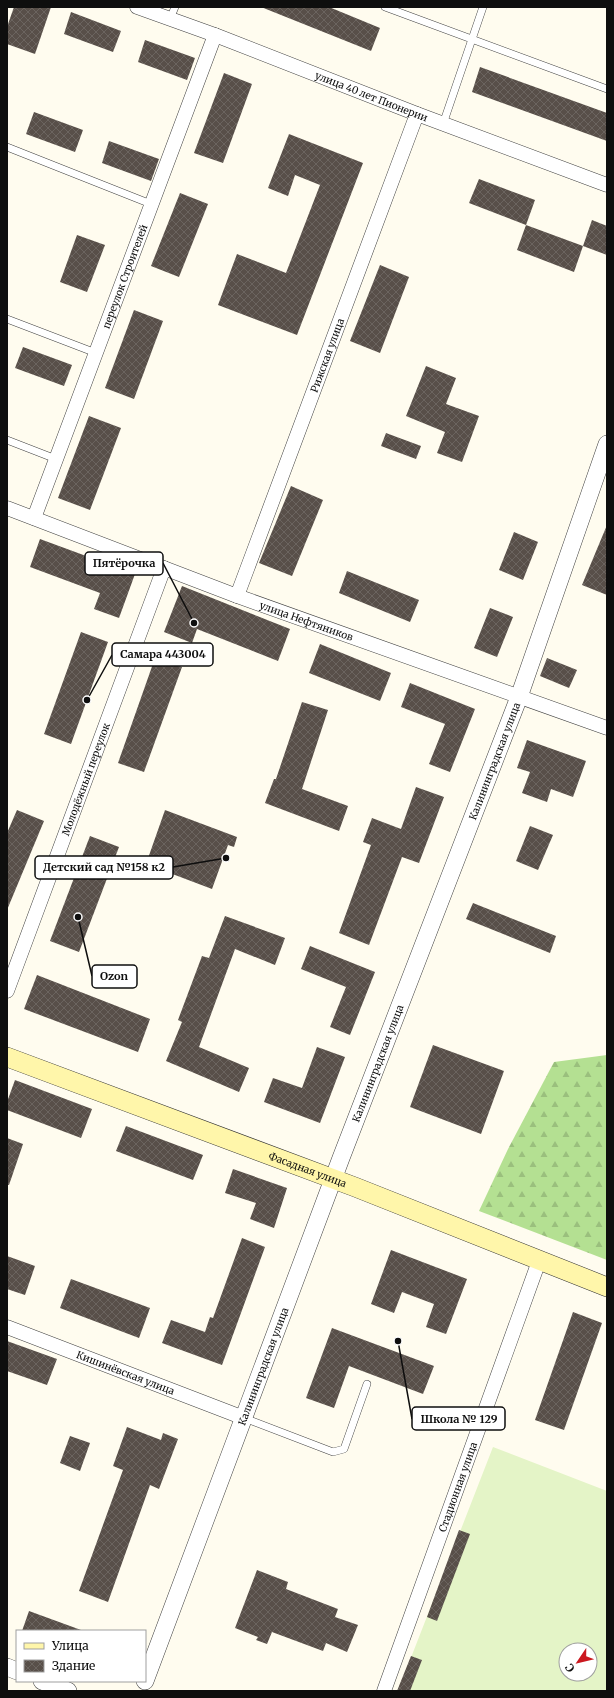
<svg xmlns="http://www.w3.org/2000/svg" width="614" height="1698" font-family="Merriweather,serif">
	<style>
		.forest { fill: url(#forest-firs) }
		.pitch { fill: #e4f4c7; fill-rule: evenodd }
		.building { fill: url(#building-cross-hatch) }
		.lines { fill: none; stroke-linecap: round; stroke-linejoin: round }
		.service-casing { stroke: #414141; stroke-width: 8 }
		.minor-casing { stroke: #414141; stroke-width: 15 }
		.tertiary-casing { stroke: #414141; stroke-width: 18 }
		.secondary-casing { stroke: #303030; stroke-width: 20 }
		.service { stroke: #fff; stroke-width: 7 }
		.minor { stroke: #fff; stroke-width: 14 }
		.tertiary { stroke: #fff; stroke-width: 17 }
		.secondary { stroke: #fff6aa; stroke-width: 19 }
		.labels { text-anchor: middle; stroke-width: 4; stroke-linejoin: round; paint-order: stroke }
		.street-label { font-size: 10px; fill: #0e0e0e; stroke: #fff }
		.leader { fill: none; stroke: #0e0e0e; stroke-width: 1.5 }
		.callout-dot { fill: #0e0e0e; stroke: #fff; stroke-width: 1.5 }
		.callout { fill: #fff; stroke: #0e0e0e; stroke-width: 1.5 }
		.callout-label { font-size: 11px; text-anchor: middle; font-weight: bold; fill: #0e0e0e }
	</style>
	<defs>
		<pattern id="forest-firs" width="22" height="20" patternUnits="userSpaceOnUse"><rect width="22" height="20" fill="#b4e092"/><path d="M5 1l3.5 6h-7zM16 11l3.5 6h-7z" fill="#9abf7d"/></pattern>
		<pattern id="building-cross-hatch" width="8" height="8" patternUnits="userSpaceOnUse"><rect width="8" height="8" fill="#584f49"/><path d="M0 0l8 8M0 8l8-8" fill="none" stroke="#6b645f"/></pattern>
	</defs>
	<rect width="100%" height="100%" fill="#fffcef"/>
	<!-- forest -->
	<polygon class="forest" points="607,1055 607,1260 479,1211 508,1149 554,1062"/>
	<!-- pitch -->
	<path class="pitch" d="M493,1447l114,44v200h-209zM566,1650h24v24h-24z"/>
	<!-- building -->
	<g class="building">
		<polygon points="14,7 51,7 35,54 7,44 7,27"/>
		<polygon points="261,7 329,7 380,28 371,51"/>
		<polygon points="71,12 121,31 113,52 64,34"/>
		<polygon points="145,40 195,58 187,80 138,62"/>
		<polygon points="480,67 607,113 607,141 472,92"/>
		<polygon points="224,73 252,84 223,163 194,153"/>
		<polygon points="34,112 83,130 75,152 26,134"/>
		<polygon points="289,134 363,163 297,335 218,305 237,254 286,273 320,185 295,175 288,196 268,188"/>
		<polygon points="109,141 159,159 151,181 102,163"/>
		<polygon points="479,179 535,200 526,225 469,203"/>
		<polygon points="180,193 208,204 179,277 151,266"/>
		<polygon points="592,220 607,226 607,255 583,246"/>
		<polygon points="526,225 583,246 574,272 517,250"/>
		<polygon points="77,235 105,245 87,292 60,282"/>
		<polygon points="380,265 409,277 380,353 350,341"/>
		<polygon points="134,310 163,321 134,399 105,388"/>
		<polygon points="23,347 72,365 64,386 15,368"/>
		<polygon points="426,366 456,378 446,404 479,416 462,462 437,453 445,432 406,416"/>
		<polygon points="89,416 121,428 90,510 58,498"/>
		<polygon points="386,433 421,446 416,459 381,446"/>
		<polygon points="291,486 323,500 292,576 259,563"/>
		<polygon points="607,525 607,595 582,585"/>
		<polygon points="514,532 538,542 523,580 499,570"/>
		<polygon points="40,539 135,574 119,618 94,609 100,593 30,567"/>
		<polygon points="347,571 419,600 410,622 339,593"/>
		<polygon points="182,586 290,629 278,661 197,629 192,643 164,632"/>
		<polygon points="490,608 513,617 497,657 474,648"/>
		<polygon points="81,632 108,642 71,744 44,734"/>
		<polygon points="320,644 391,673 380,701 309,673"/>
		<polygon points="155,658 182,667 144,772 118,763"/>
		<polygon points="547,658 577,670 569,688 540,676"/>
		<polygon points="410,683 475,709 450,772 429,764 445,724 401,707"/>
		<polygon points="302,702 328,710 302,789 348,806 339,831 265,803 274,779 276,779"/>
		<polygon points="527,740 586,761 573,797 551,789 547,802 522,793 530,772 517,768"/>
		<polygon points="416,787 444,797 419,863 402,857 369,945 339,933 371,845 363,842 372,818 401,829"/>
		<polygon points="17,810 44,821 7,910 7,833"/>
		<polygon points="165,810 237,837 234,847 228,845 212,889 146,864"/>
		<polygon points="530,826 553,835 538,870 516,861"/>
		<polygon points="90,836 119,847 79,952 50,941"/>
		<polygon points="473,903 556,936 550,953 466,919"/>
		<polygon points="225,916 285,938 275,965 235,949 199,1047 249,1068 239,1092 166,1061 182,1022 178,1020 202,956 209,958"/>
		<polygon points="310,946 375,972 350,1035 330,1027 346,987 301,969"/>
		<polygon points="37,975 150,1019 138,1052 24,1009"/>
		<polygon points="433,1045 504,1071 481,1134 410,1107"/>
		<polygon points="317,1047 345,1057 320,1123 264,1102 273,1078 302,1088"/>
		<polygon points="15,1080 92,1109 81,1138 7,1110 7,1102"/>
		<polygon points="126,1126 203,1155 193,1180 116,1151"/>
		<polygon points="7,1138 23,1144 9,1185 7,1185"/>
		<polygon points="233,1169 287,1188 274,1228 250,1219 256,1203 225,1193"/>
		<polygon points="242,1238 265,1247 222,1365 162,1343 171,1320 205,1332 210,1317 213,1318"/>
		<polygon points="391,1250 467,1279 446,1334 426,1327 434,1304 402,1292 394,1313 371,1304"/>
		<polygon points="7,1256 35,1266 25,1295 7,1289"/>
		<polygon points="71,1279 150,1308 139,1338 60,1308"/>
		<polygon points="573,1312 602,1323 564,1430 535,1420"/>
		<polygon points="332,1328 434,1366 423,1394 349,1366 334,1408 306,1398"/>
		<polygon points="7,1341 57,1359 47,1385 7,1371"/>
		<polygon points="127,1427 161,1440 163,1433 178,1439 159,1489 150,1485 108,1602 79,1591 123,1470 113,1466"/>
		<polygon points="70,1436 90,1443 80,1471 60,1463"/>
		<polygon points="459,1530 470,1534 437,1621 427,1617"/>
		<polygon points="257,1570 288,1582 286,1589 338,1609 335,1617 358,1625 347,1652 326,1643 323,1651 272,1632 267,1644 256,1640 258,1637 235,1628"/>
		<polygon points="29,1611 81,1630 80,1631 22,1631"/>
		<polygon points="411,1656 422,1660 410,1691 397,1691"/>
	</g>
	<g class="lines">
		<defs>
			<g id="service">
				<polyline points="385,7 607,89"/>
				<polyline points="170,19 175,7"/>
				<polyline points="443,124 483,7"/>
				<polyline points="7,147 151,204"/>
				<polyline points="7,319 96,353"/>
				<polyline points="7,440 56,459"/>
				<polyline points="244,1418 333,1452 344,1449 367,1384"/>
			</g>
			<g id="minor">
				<path id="s1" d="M137,7l78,28 202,79 190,71"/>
				<path id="s2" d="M7,508l230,88 370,132"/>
				<path id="s3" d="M34,518l181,-483"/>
				<path id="s4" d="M237,596l180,-482"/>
				<path id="s5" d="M7,991l157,-423"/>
				<path id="s6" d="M7,1327l237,91"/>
				<path id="s7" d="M384,1691l155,-430"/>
			</g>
			<g id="tertiary">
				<polyline points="7,1667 17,1671"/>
				<polyline points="42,1681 68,1691"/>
				<path id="s8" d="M145,1681l196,-523 178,-461 88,-253"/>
			</g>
			<g id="secondary">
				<path id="s9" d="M7,1057l348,130 252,100"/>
			</g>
		</defs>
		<!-- service casing -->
		<use href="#service" class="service-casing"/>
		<!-- minor casing -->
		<use href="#minor" class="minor-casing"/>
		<!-- tertiary casing -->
		<use href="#tertiary" class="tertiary-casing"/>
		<!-- secondary casing -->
		<use href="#secondary" class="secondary-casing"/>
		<!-- service -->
		<use href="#service" class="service"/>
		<!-- minor -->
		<use href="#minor" class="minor"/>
		<!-- tertiary -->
		<use href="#tertiary" class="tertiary"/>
		<!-- secondary -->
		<use href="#secondary" class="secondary"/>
	</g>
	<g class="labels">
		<!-- street labels -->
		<g class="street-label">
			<text dy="4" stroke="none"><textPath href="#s1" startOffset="251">улица 40 лет Пионерии</textPath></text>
			<text dy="4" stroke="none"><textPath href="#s3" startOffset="258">переулок Строителей</textPath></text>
			<text dy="4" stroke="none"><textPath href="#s4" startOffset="257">Рижская улица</textPath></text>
			<text dy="4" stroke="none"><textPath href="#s2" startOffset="320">улица Нефтяников</textPath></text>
			<text dy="4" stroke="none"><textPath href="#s8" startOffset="984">Калининградская улица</textPath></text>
			<text dy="4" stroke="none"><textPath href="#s5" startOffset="226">Молодёжный переулок</textPath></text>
			<text dy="4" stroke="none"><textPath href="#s8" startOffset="660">Калининградская улица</textPath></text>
			<text dy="4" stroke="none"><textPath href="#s9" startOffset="321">Фасадная улица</textPath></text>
			<text dy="4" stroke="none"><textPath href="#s8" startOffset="336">Калининградская улица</textPath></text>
			<text dy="4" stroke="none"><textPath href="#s6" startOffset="127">Кишинёвская улица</textPath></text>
			<text dy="4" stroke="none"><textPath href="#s7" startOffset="217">Стадионная улица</textPath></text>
		</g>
	</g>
	<!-- callouts -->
	<path class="leader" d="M194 623L163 563M87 700L112 655M226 858L173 867M78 917L92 976M398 1341L412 1419"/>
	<g class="callout-dot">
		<circle cx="194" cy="623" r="4"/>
		<circle cx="87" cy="700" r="4"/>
		<circle cx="226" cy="858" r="4"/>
		<circle cx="78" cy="917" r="4"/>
		<circle cx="398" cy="1341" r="4"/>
	</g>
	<g class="callout">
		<rect x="85" y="552" width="78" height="23" rx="4"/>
		<rect x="112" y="643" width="101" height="23" rx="4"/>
		<rect x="35" y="856" width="138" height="23" rx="4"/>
		<rect x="92" y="965" width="45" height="23" rx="4"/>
		<rect x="412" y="1407" width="93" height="23" rx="4"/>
	</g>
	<g class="callout-label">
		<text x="124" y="567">Пятёрочка</text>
		<text x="163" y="658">Самара 443004</text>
		<text x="104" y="871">Детский сад №158 к2</text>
		<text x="114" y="980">Ozon</text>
		<text x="459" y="1423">Школа № 129</text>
	</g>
	<!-- border -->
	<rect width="614" height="1698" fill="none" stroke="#0e0e0e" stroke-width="16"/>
	<!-- legend -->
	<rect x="16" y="1630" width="130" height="52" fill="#ffffff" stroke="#9f9f9f"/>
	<rect x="24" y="1643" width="20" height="6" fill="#fff6aa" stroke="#9f9f9f"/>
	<text x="52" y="1650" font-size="12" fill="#0e0e0e">Улица</text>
	<rect x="24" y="1660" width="20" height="12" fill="url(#building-cross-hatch)" stroke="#9f9f9f"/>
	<text x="52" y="1670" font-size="12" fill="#0e0e0e">Здание</text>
	<!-- north arrow -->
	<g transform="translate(578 1662) rotate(235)"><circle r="19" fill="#ffffff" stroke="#9f9f9f"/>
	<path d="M0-3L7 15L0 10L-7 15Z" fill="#cb181f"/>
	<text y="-6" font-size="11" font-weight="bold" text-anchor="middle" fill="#0e0e0e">С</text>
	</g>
</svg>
